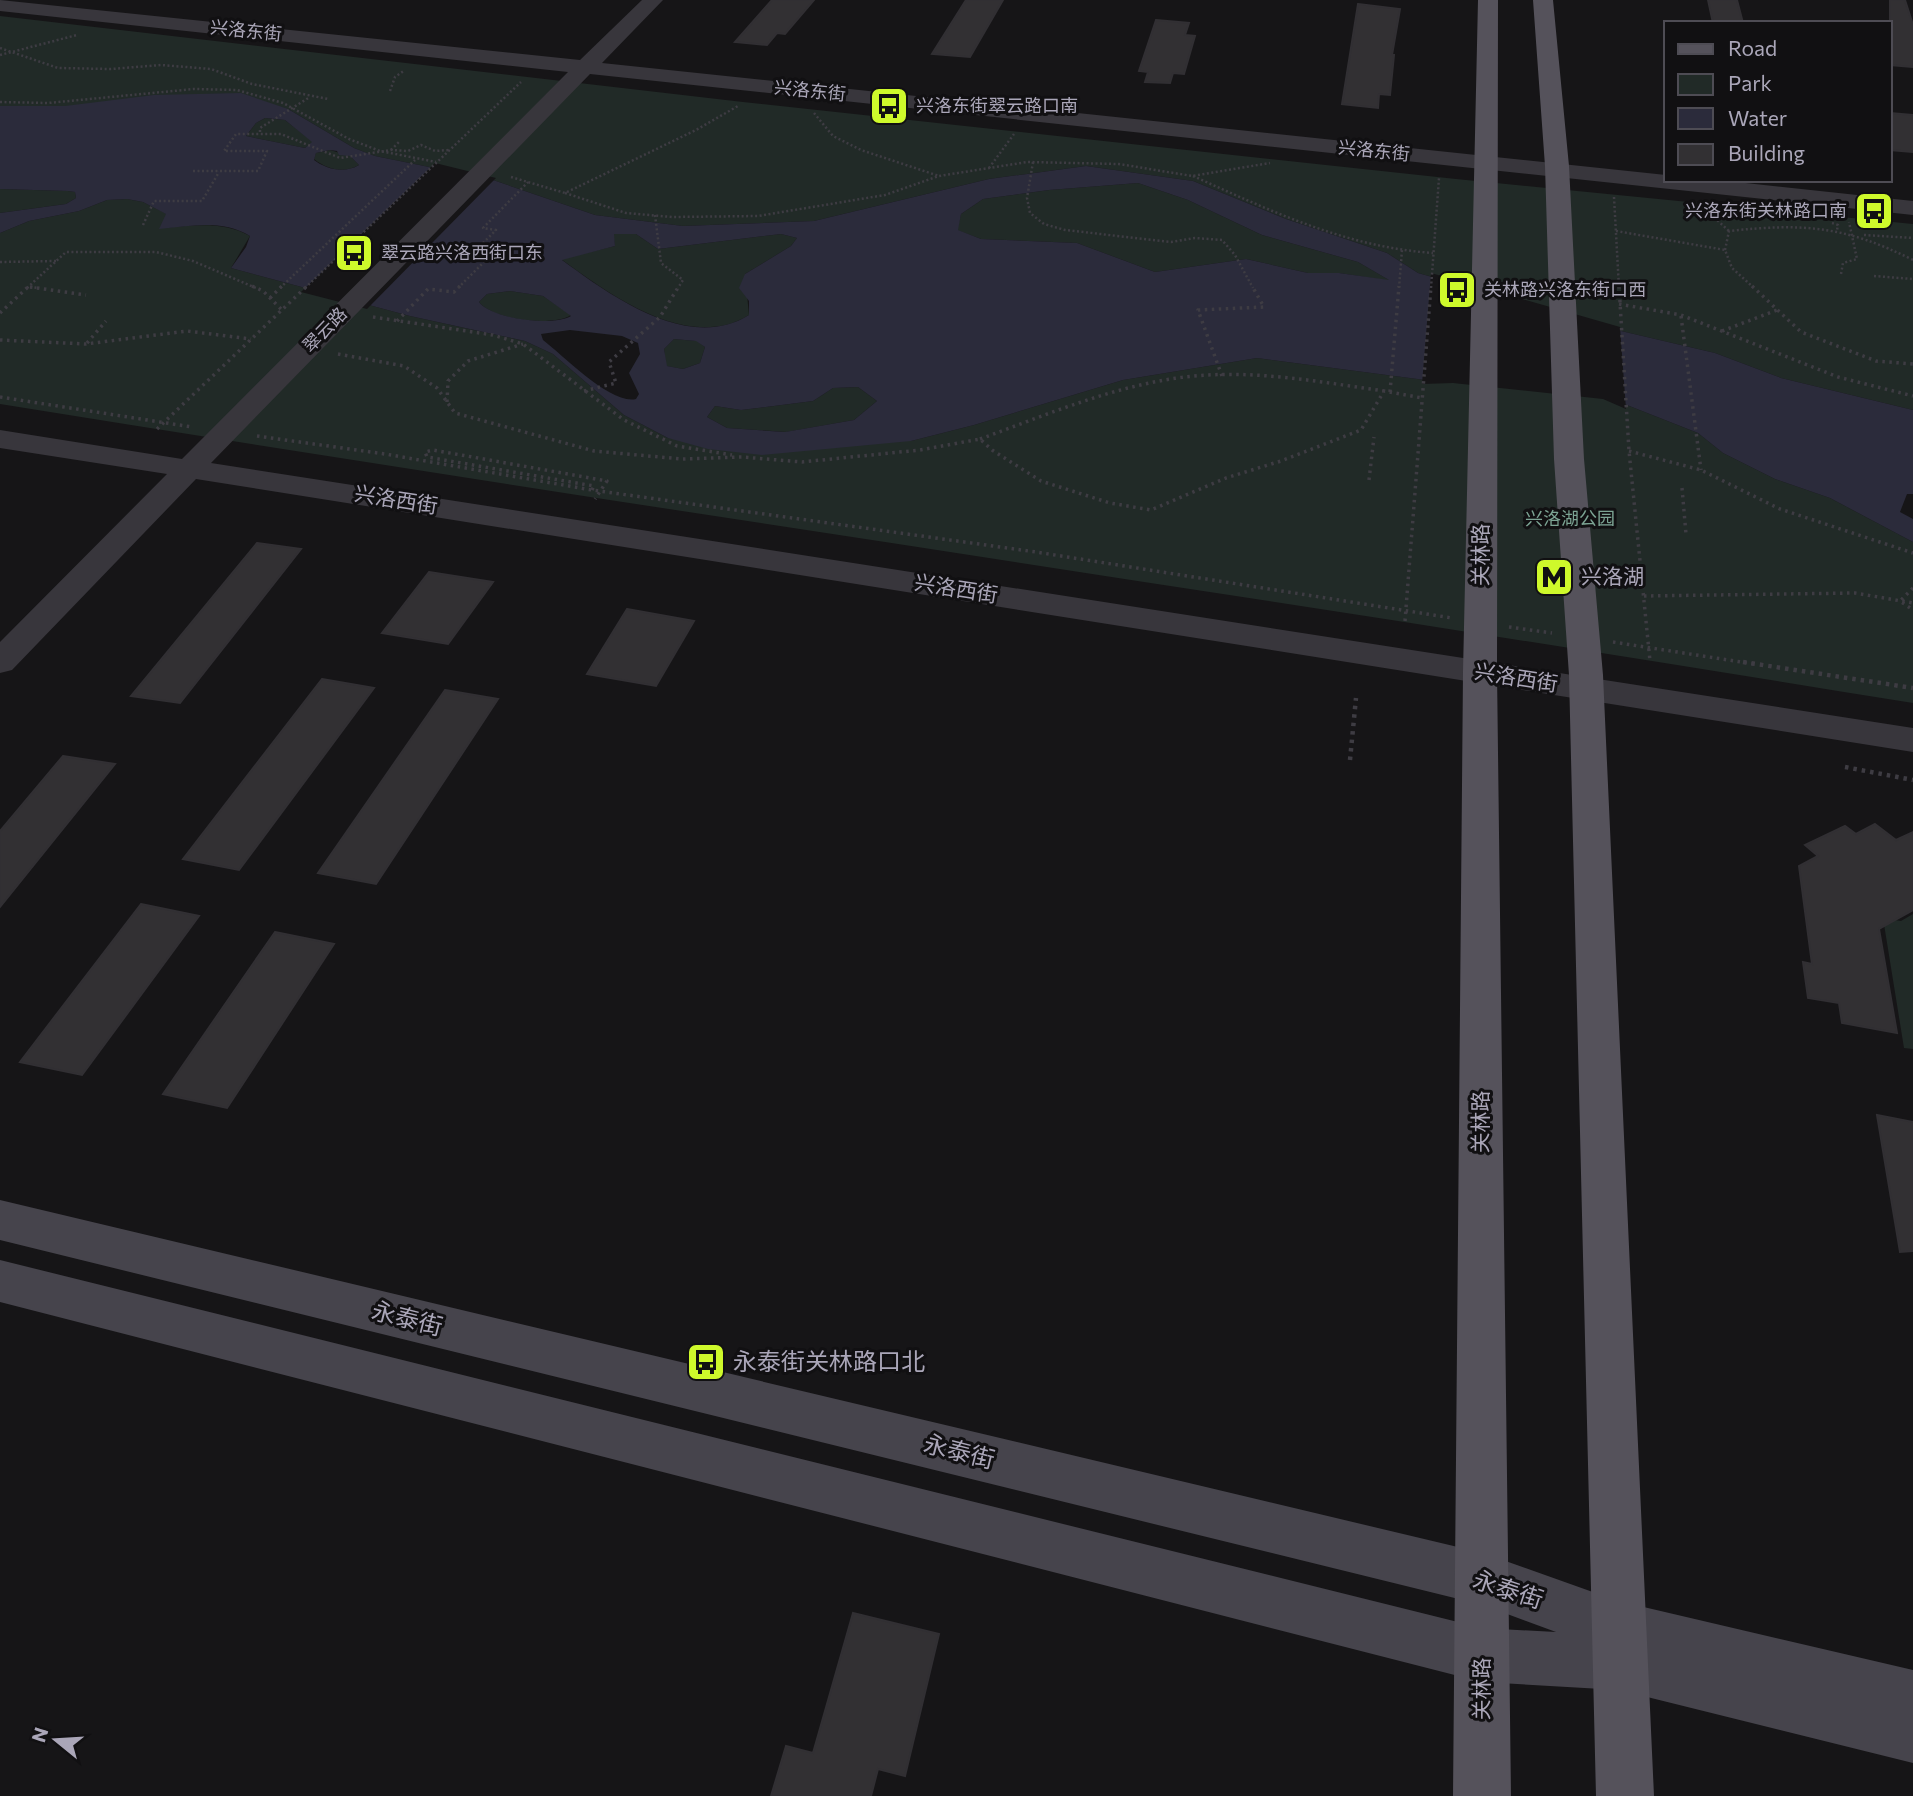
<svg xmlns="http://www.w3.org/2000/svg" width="1913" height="1796" font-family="Commissioner,'Noto Sans SC',sans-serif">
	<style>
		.green { fill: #212a27 }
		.water { fill: #2b2b3b; fill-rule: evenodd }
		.pier { fill: #161517 }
		.building { fill: #323033; stroke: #312f33; stroke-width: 2 }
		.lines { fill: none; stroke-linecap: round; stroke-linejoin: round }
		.path-far2 { stroke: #3e3c43; stroke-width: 2.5; stroke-dasharray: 2 2.5; stroke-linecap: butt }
		.path-far1 { stroke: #3e3c43; stroke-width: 3.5; stroke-dasharray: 2.5 4.5; stroke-linecap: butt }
		.path { stroke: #3e3c43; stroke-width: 4.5; stroke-dasharray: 3.5 5; stroke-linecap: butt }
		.tertiary { fill: #38363c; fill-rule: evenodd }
		.secondary { fill: #46444c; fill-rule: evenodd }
		.primary { fill: #55525b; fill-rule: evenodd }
		.labels { text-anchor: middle; stroke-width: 6; stroke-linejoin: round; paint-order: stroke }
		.far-street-label { font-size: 18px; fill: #aaa6b8; stroke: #111012 }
		.far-poi-label { font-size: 18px; fill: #aaa6b8; stroke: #111012; text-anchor: start }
		.far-park-label { font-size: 18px; fill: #7ca494; stroke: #111012 }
		.street-label { font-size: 21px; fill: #aaa6b8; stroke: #111012 }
		.poi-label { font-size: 21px; fill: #aaa6b8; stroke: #111012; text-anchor: start }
		.near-street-label { font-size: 24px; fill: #aaa6b8; stroke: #111012 }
		.near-poi-label { font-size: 24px; fill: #aaa6b8; stroke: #111012; text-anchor: start }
	</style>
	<rect width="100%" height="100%" fill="#161517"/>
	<!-- green -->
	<g class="green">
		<polygon points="0,16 743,102 1456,179 1913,224 1913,410 1781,378 1715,353 1621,331 1418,273 1387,253 1286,219 1193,181 1086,166 989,179 814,221 683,226 595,215 493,180 375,156 354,148 288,109 0,106"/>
		<polygon points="265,118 285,120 313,142 305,148 246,136 256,123"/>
		<path d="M330,150l20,6 9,9c-15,9 -33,4 -45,-6l2,-6z"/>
		<polygon points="1138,183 1188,200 1262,235 1358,262 1391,281 1339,273 1308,273 1246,259 1155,272 1077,243 981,239 957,230 961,214 983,199 1049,190"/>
		<polygon points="0,189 68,191 75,192 76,198 66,204 0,213"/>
		<path d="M127,199l16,3 24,12 -7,14c31,-2 62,-8 90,8l-19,32 179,48 115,25 28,13 71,61 44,23 243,3 63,-16 149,-45 134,-22 168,22 179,16 94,37 25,20 52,26 55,19 83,44v161c-637,-104 -1276,-196 -1913,-299v-171l29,-12 50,-10 28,-11z"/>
		<path d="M613,233l23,1 22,15 123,-15 16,4 -6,8 -46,28 4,41c-61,38 -140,-21 -188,-56l54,-13z"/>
		<path d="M510,291l33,5 28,19c-18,12 -79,5 -92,-13l8,-8z"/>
		<polygon points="674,339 697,341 705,347 700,363 683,369 666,366 664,349"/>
		<polygon points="858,387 877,401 854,420 786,432 727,428 707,417 715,406 741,410 813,401 833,388"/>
		<polygon points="1913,914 1913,1049 1904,1048 1883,918 1901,921"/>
	</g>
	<!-- water -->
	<path class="water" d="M241,93l47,16 66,39 21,8 118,24 102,35 88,11 131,-5 175,-42 97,-13 107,15 93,38 101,34 31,20 203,58 94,22 66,25 132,32v84h-6l-7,18 13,7v23l-83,-44 -55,-19 -52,-26 -25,-20 -94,-37 -179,-16 -168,-22 -134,22 -149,45 -63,16 -149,14 -54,-6 -40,-11 -44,-23 -71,-61 -28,-13 -115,-25 -179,-48 15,-21 4,-11c-28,-17 -59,-10 -91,-7l7,-15 -23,-12 -16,-3 -20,1 -28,11 -50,10 -29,12v-20l66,-9 10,-6 -1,-6 -7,-1 -68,-2v-83h65l89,-11zM265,118l20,2 27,22 -7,6 -59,-12 10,-13zM330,150l7,1 2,4 11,1 9,9c-15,9 -33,4 -45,-5l2,-7zM1138,183l50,17 74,35 96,27 31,18 -50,-7h-31l-62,-14 -91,13 -78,-29 -96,-4 -23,-9 3,-16 22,-15 66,-9zM614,234h22l22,15 123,-15 16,4 -6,8 -46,28 -6,14 10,13v14c-61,38 -139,-20 -187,-55l53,-14zM510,291l33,5 28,20c-18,11 -79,3 -92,-14l8,-8zM570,330l52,6 16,7 2,11 -11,19 10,21 -3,5c-25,6 -72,-43 -93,-59l-2,-6zM674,339l22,2 9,6 -5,16 -17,6 -16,-3 -3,-17zM858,387l19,14 -23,19 -69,12 -58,-4 -20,-11 8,-11 26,4 72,-9 20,-13z"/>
	<!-- pier -->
	<g class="pier">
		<polygon points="435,163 496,178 367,309 301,292"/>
		<polygon points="1431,273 1620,327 1626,409 1603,399 1453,383 1422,384"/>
	</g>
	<!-- building -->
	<g class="building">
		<polygon points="772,0 814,0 785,34 777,33 767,45 735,42"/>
		<polygon points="966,0 1003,0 970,57 932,54"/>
		<polygon points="1708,0 1737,0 1743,23 1713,23"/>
		<polygon points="1890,0 1905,0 1913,25 1913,67 1890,65"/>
		<polygon points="1358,4 1400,9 1392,55 1394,55 1390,95 1379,94 1378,108 1342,104"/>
		<polygon points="1156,20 1189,23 1185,35 1195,36 1184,74 1173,73 1170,83 1145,82 1148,72 1139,71"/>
		<polygon points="1890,113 1913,115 1913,152 1890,150"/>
		<polygon points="257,543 301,549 180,703 131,696"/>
		<polygon points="429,572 493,582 448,644 382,633"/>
		<polygon points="627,609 694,621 656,686 587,674"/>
		<polygon points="322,679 374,688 239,870 183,859"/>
		<polygon points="445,690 498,699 376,884 318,873"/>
		<polygon points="63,756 115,764 0,907 0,831"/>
		<polygon points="1875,824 1896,840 1913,832 1913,910 1879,929 1897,1033 1842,1023 1839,1003 1808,998 1803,962 1812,964 1799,866 1818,856 1805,845 1845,826 1856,834"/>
		<polygon points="141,904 199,916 82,1075 20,1062"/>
		<polygon points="275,932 334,944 227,1108 163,1094"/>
		<polygon points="1877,1115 1913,1122 1913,1251 1900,1252"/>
		<polygon points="853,1613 939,1634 905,1776 878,1769 871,1796 771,1796 786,1746 813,1753"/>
	</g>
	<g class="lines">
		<!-- path-far2 -->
		<g class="path-far2">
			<polyline points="0,48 58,68 111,69 161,65 211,69 252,84 328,99"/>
			<polyline points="0,55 77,35"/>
			<polyline points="390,91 395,77 405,70"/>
			<polyline points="0,102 48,103 194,89 237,90 283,103 349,139 380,151 436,162"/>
			<polyline points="814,113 833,136 861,150 939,176"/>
			<polyline points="260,132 260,128 310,97"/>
			<polyline points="391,150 399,142"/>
			<polyline points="1033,162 1027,198 1030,213 1044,224 1065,230 1171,242 1195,238 1222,240 1235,255 1253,288"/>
			<polyline points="989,168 1014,134"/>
			<polyline points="193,171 258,171 267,151 224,151 236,134 281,134 340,158 391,150 408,151 421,145 435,151 449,150"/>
			<path d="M1193,176c78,35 153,71 240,77"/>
			<polyline points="511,177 565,193 696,130 738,106"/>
			<polyline points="565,193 626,213 672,217 758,216 885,195 939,176 1027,162 1119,164 1192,176 1270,163"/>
			<polyline points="1614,197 1619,288"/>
			<polyline points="1688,209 1717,220 1729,231"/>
			<polyline points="655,215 661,263 683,280 678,288"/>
			<polyline points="1832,223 1838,225 1837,230"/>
			<polyline points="143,225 154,201 202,201 219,172"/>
			<polyline points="1616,231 1725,250 1732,268 1754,288"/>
			<polyline points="1864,235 1913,238"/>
			<path d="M1725,250l4,-19c75,-8 116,-5 184,29"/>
			<polyline points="0,262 56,261"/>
			<polyline points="1841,274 1843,263 1857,259 1849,222"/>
			<polyline points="1874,276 1913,279"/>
			<polyline points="30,287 38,288"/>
			<polyline points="27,288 66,252 156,252 193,261 256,288"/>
			<polyline points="280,288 415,160"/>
			<polyline points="305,288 521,82"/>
			<polyline points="458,288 496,250 479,247 496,230 483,228 528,182"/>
			<polyline points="1399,288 1402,250"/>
			<polyline points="1431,288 1439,178"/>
		</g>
		<!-- path-far1 -->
		<g class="path-far1">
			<polyline points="252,286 263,291 282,310"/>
			<polyline points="1619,286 1629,451 1650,661"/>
			<polyline points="1752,286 1801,332 1876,361 1913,364"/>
			<polyline points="30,287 86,295"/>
			<polyline points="270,298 282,286"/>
			<polyline points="1619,304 1681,315 1838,377 1913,396"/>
			<polyline points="0,313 29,286"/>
			<polyline points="1681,316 1701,470"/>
			<polyline points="373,317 493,335 523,344 624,420 677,446 732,455"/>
			<polyline points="397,321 428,289 454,292 460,286"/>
			<polyline points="1722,331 1777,310"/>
			<polyline points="0,340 86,344 187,331 251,339"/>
			<polyline points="87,343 106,321"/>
			<polyline points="338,354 404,366 437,388 455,413 594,451 682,459 742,457 802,462 920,450 980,439 992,450 1041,481 1110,503 1151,510 1226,478 1281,461 1361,430 1384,391 1422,398"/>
			<polyline points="1222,376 1198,310 1264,307 1252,286"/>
			<polyline points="584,391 616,383 609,362 660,317 679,286"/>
			<polyline points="1390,392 1399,286"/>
			<polyline points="0,397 192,427"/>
			<polyline points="447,402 448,381 468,361 523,344"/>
			<polyline points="157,429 307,286"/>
			<polyline points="257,436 385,454 592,490 1036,552 1452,618"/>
			<path d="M980,439c69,-25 140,-56 214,-63 63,-6 127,6 190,15"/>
			<polyline points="1629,451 1701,470 1780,509 1913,553"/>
			<polyline points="1369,480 1374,437"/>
			<polyline points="1682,488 1686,534"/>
			<polyline points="592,490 594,486 427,457 425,452 433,450 607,481 595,499"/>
			<polyline points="1913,588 1900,601 1913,610"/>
			<polyline points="1644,596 1855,593 1913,603"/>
			<polyline points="1405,621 1431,286"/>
			<polyline points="1509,627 1552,633"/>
			<polyline points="1613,642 1754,664"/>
		</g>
		<!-- path -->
		<g class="path">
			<polyline points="1743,662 1913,688"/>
			<polyline points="1350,760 1356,698"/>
			<polyline points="1845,767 1913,780"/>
		</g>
		<!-- tertiary -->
		<polygon class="tertiary" points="0,0 580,60 642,0 663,0 602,63 1666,175 1666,180 1718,180 1913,201 1913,215 590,74 211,463 1913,728 1913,752 196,479 12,670 0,673 0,642 167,474 0,448 0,430 182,459 568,72 0,11"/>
		<!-- secondary -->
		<polygon class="secondary" points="0,1200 1483,1553 1618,1601 1913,1670 1913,1763 1619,1690 1482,1682 0,1302 0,1260 1482,1628 1556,1632 1483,1605 0,1240"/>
		<!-- primary -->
		<g class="primary">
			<polygon points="1478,0 1498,0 1497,672 1511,1796 1453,1796 1463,672"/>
			<polygon points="1533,0 1553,0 1569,166 1584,459 1603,675 1654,1796 1596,1796 1569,675 1554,459 1545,166"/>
		</g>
	</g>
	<!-- icons -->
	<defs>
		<symbol id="bus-square" viewBox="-11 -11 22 22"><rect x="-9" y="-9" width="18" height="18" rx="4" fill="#cef92b" stroke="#111012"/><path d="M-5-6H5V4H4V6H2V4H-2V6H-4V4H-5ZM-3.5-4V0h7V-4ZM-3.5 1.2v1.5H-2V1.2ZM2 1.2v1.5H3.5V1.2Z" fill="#111"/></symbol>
		<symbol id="metro-square" viewBox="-11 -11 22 22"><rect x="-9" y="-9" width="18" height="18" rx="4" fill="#cef92b" stroke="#111012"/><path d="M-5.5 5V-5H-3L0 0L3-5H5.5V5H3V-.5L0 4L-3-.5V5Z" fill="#111"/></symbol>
	</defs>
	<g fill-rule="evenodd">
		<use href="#bus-square" x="867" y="84" width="44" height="44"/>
		<use href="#bus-square" x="1852" y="189" width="44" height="44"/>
		<use href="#bus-square" x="332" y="231" width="44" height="44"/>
		<use href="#bus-square" x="1435" y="268" width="44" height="44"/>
		<use href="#metro-square" x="1532" y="555" width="44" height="44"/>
		<use href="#bus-square" x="684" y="1340" width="44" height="44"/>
	</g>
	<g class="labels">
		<!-- far-street labels -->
		<g class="far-street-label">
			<text transform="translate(246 31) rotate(6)" y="6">兴洛东街</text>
			<text transform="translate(810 91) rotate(6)" y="6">兴洛东街</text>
			<text transform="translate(1374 151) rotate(6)" y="6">兴洛东街</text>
			<text transform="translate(325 330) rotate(-46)" y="6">翠云路</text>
		</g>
		<!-- far-poi labels -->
		<g class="far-poi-label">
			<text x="916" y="112">兴洛东街翠云路口南</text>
			<text x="1847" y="217" text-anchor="end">兴洛东街关林路口南</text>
			<text x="381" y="259">翠云路兴洛西街口东</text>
			<text x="1484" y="296">关林路兴洛东街口西</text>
		</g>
		<!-- far-park labels -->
		<g class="far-park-label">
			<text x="1570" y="525">兴洛湖公园</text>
		</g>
		<!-- street labels -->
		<g class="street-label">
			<text transform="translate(396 500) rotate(9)" y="7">兴洛西街</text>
			<text transform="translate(1481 555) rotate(-90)" y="7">关林路</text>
			<text transform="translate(956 589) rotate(9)" y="7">兴洛西街</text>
			<text transform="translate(1516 678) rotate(9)" y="7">兴洛西街</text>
			<text transform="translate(1481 1122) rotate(-90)" y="7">关林路</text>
			<text transform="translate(1482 1689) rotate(-90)" y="7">关林路</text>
		</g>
		<!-- poi labels -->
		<g class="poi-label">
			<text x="1581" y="584">兴洛湖</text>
		</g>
		<!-- near-street labels -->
		<g class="near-street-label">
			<text transform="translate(407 1319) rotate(14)" y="8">永泰街</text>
			<text transform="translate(959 1452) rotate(14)" y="8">永泰街</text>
			<text transform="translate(1508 1590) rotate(18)" y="8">永泰街</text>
		</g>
		<!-- near-poi labels -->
		<g class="near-poi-label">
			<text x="733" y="1370">永泰街关林路口北</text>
		</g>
	</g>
	<!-- legend -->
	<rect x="1664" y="21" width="228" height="161" fill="#111012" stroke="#4e4c54" stroke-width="2"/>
	<rect x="1678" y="44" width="35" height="10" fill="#55525b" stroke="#4e4c54" stroke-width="2"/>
	<text x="1728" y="56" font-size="21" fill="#aaa6b8">Road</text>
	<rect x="1678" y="74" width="35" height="21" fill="#212a27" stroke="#4e4c54" stroke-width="2"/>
	<text x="1728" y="91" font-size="21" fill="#aaa6b8">Park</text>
	<rect x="1678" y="108" width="35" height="21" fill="#2b2b3b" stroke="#4e4c54" stroke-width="2"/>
	<text x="1728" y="126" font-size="21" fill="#aaa6b8">Water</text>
	<rect x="1678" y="144" width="35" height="21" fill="#323033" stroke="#4e4c54" stroke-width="2"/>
	<text x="1728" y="161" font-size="21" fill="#aaa6b8">Building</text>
	<!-- north arrow -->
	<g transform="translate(56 1740) rotate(288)" stroke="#111012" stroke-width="5" paint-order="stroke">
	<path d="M0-5L12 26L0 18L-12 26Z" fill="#aaa6b8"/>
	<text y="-10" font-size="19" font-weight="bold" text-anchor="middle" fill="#aaa6b8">N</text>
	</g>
</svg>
